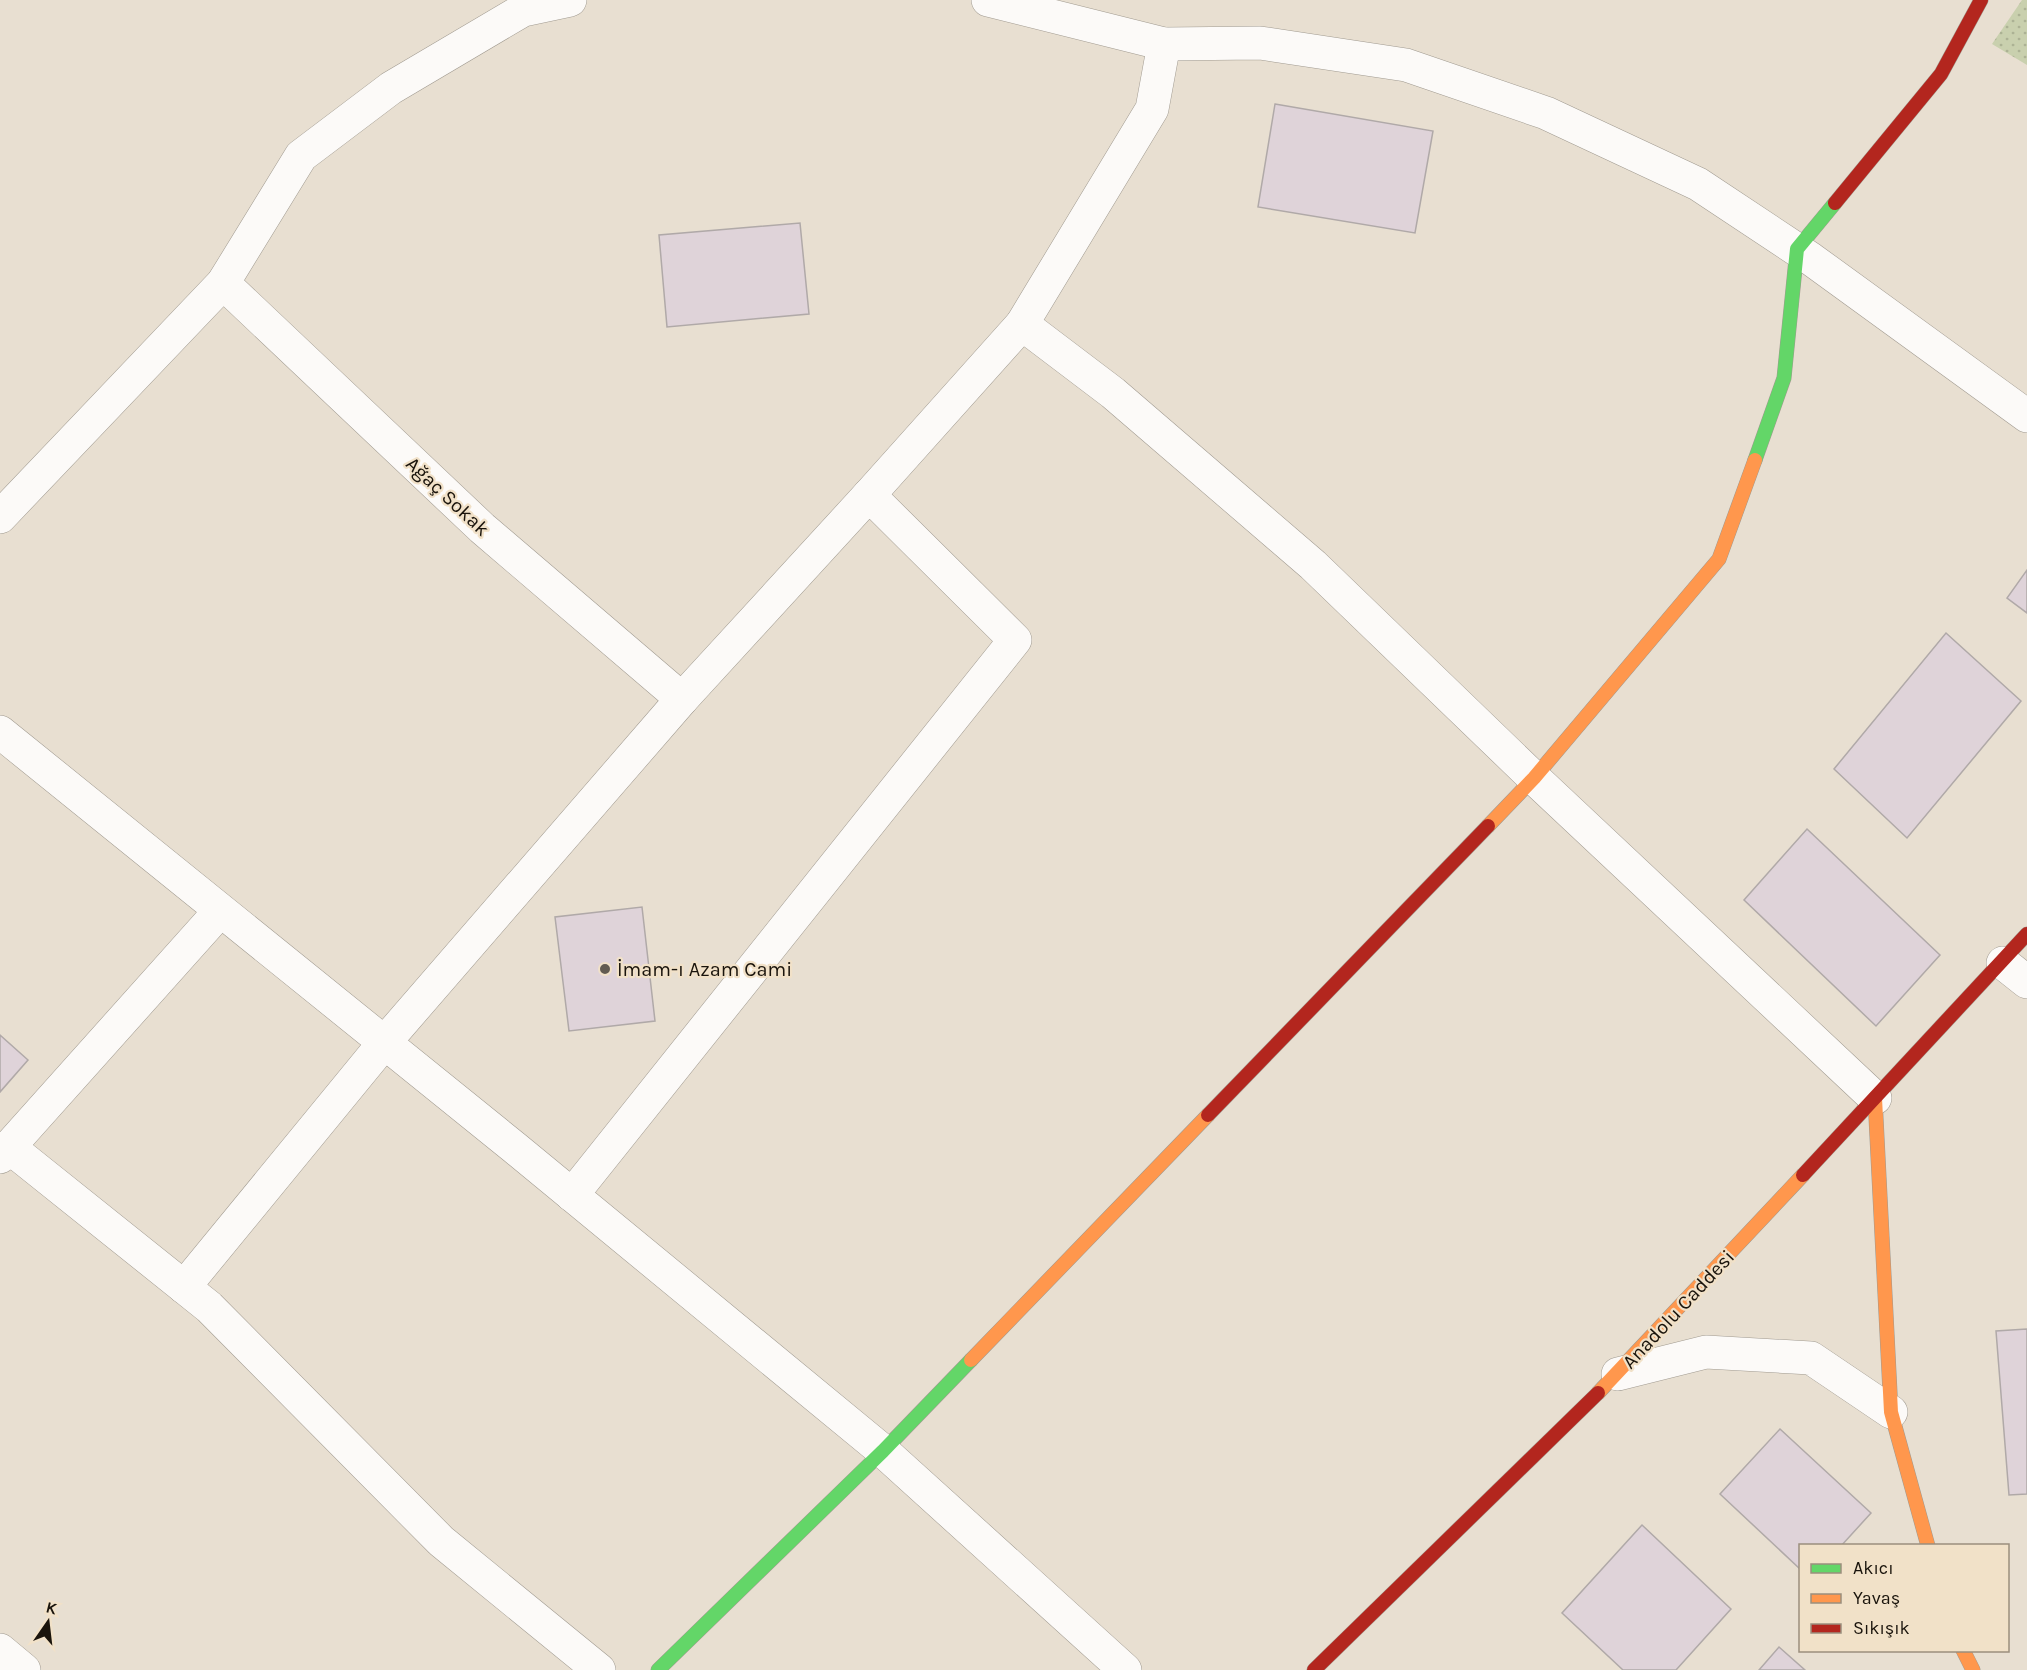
<svg xmlns="http://www.w3.org/2000/svg" width="2027" height="1670" font-family="Karla,sans-serif">
	<style>
		.grass { fill: url(#grass-dots) }
		.building { fill: #dfd3d9; stroke: #b0a9a8; stroke-width: 1.5 }
		.lines { fill: none; stroke-linecap: round; stroke-linejoin: round }
		.street-casing { stroke: #a09a90; stroke-width: 34 }
		.fast-casing { stroke: #a09a90; stroke-width: 15 }
		.slow-casing { stroke: #a09a90; stroke-width: 15 }
		.jam-casing { stroke: #a09a90; stroke-width: 15 }
		.street { stroke: #fcfaf8; stroke-width: 33 }
		.fast { stroke: #63d668; stroke-width: 14 }
		.slow { stroke: #ff974d; stroke-width: 14 }
		.jam { stroke: #b3261e; stroke-width: 14 }
		.poi-dot { fill: #625b51; stroke: #f1e1c8; stroke-width: 2 }
		.labels { text-anchor: middle; stroke-width: 4.5; stroke-linejoin: round; paint-order: stroke }
		.street-label { font-size: 20px; fill: #1a140c; stroke: #f1e1c8 }
		.poi-label { font-size: 20px; fill: #1a140c; stroke: #f1e1c8; text-anchor: start }
	</style>
	<defs>
		<pattern id="grass-dots" width="8" height="8" patternUnits="userSpaceOnUse" patternTransform="scale(1.5)"><rect width="8" height="8" fill="#c9d0ae"/><path d="M2 2h.1M6 6h.1" fill="none" stroke="#acb294" stroke-width="1.8" stroke-linecap="round"/></pattern>
	</defs>
	<rect width="100%" height="100%" fill="#e8dfd1"/>
	<!-- grass -->
	<polygon class="grass" points="2022,0 2027,0 2027,65 1992,44"/>
	<!-- building -->
	<g class="building">
		<polygon points="1275,104 1433,131 1415,233 1258,207"/>
		<polygon points="800,223 809,314 667,327 659,235"/>
		<polygon points="2027,570 2027,613 2007,598"/>
		<polygon points="1946,633 2021,701 1907,838 1834,769"/>
		<polygon points="1807,829 1940,955 1876,1026 1744,900"/>
		<polygon points="642,907 655,1021 569,1031 555,917"/>
		<polygon points="0,1035 28,1060 0,1092"/>
		<polygon points="2027,1329 2027,1494 2009,1495 1996,1331"/>
		<polygon points="1780,1429 1871,1513 1841,1546 1800,1546 1800,1569 1720,1494"/>
		<polygon points="1642,1525 1731,1609 1676,1670 1623,1670 1562,1613"/>
		<polygon points="1779,1647 1805,1670 1759,1670"/>
	</g>
	<g class="lines">
		<defs>
			<g id="street">
				<polyline points="988,0 1164,44 1260,43 1406,65 1546,113 1698,184 1811,259 2027,416"/>
				<polyline points="223,283 482,528 682,699"/>
				<polyline points="1022,324 1113,393 1313,565 1534,778 1875,1098"/>
				<polyline points="869,495 1022,324 1152,109 1164,44"/>
				<polyline points="0,517 223,283 301,156 391,88 523,10 570,0"/>
				<polyline points="0,732 515,1148 883,1451 1125,1670"/>
				<polyline points="2003,963 2027,982"/>
				<polyline points="9,1147 209,1307 441,1541 599,1670"/>
				<polyline points="0,1157 220,911"/>
				<polyline points="184,1287 384,1043 682,699 869,495 1015,640 572,1195"/>
				<polyline points="1618,1374 1706,1352 1811,1358 1891,1412"/>
				<polyline points="0,1650 24,1670"/>
			</g>
			<g id="fast">
				<polyline points="1755,460 1784,378 1797,249 1835,203"/>
				<polyline points="658,1670 883,1451 971,1360"/>
			</g>
			<g id="slow">
				<polyline points="1488,826 1534,778 1719,559 1755,460"/>
				<polyline points="1875,1098 1891,1412 1928,1546"/>
				<polyline points="971,1360 1208,1115"/>
				<polyline points="1598,1393 1803,1175"/>
				<polyline points="1963,1650 1973,1670"/>
			</g>
			<g id="jam">
				<polyline points="1835,203 1941,74 1981,0"/>
				<polyline points="1208,1115 1488,826"/>
				<polyline points="1803,1175 2027,934"/>
				<polyline points="1314,1670 1598,1393"/>
			</g>
		</defs>
		<!-- street casing -->
		<use href="#street" class="street-casing"/>
		<!-- fast casing -->
		<use href="#fast" class="fast-casing"/>
		<!-- slow casing -->
		<use href="#slow" class="slow-casing"/>
		<!-- jam casing -->
		<use href="#jam" class="jam-casing"/>
		<!-- street -->
		<use href="#street" class="street"/>
		<!-- fast -->
		<use href="#fast" class="fast"/>
		<!-- slow -->
		<use href="#slow" class="slow"/>
		<!-- jam -->
		<use href="#jam" class="jam"/>
	</g>
	<!-- markers -->
	<circle class="poi-dot" cx="605" cy="969" r="6"/>
	<g class="labels">
		<!-- street labels -->
		<g class="street-label">
			<text transform="translate(448 496) rotate(43)" y="7">Ağaç Sokak</text>
			<text transform="translate(1678 1309) rotate(-47)" y="7">Anadolu Caddesi</text>
		</g>
		<!-- poi labels -->
		<g class="poi-label">
			<text x="617" y="976">İmam-ı Azam Cami</text>
		</g>
	</g>
	<!-- legend -->
	<rect x="1799" y="1544" width="210" height="108" fill="#f1e1c8" stroke="#9b8f7d" stroke-width="1.5"/>
	<rect x="1811" y="1564" width="30" height="9" fill="#63d668" stroke="#9b8f7d" stroke-width="1.5"/>
	<text x="1853" y="1574" font-size="18" fill="#1a140c">Akıcı</text>
	<rect x="1811" y="1594" width="30" height="9" fill="#ff974d" stroke="#9b8f7d" stroke-width="1.5"/>
	<text x="1853" y="1604" font-size="18" fill="#1a140c">Yavaş</text>
	<rect x="1811" y="1624" width="30" height="9" fill="#b3261e" stroke="#9b8f7d" stroke-width="1.5"/>
	<text x="1853" y="1634" font-size="18" fill="#1a140c">Sıkışık</text>
	<!-- north arrow -->
	<g transform="translate(48 1622) rotate(14)" stroke="#f1e1c8" stroke-width="4.5" paint-order="stroke">
	<path d="M0-4.5L10 22L0 15L-10 22Z" fill="#1a140c"/>
	<text y="-9" font-size="16" font-weight="bold" text-anchor="middle" fill="#1a140c">K</text>
	</g>
</svg>
